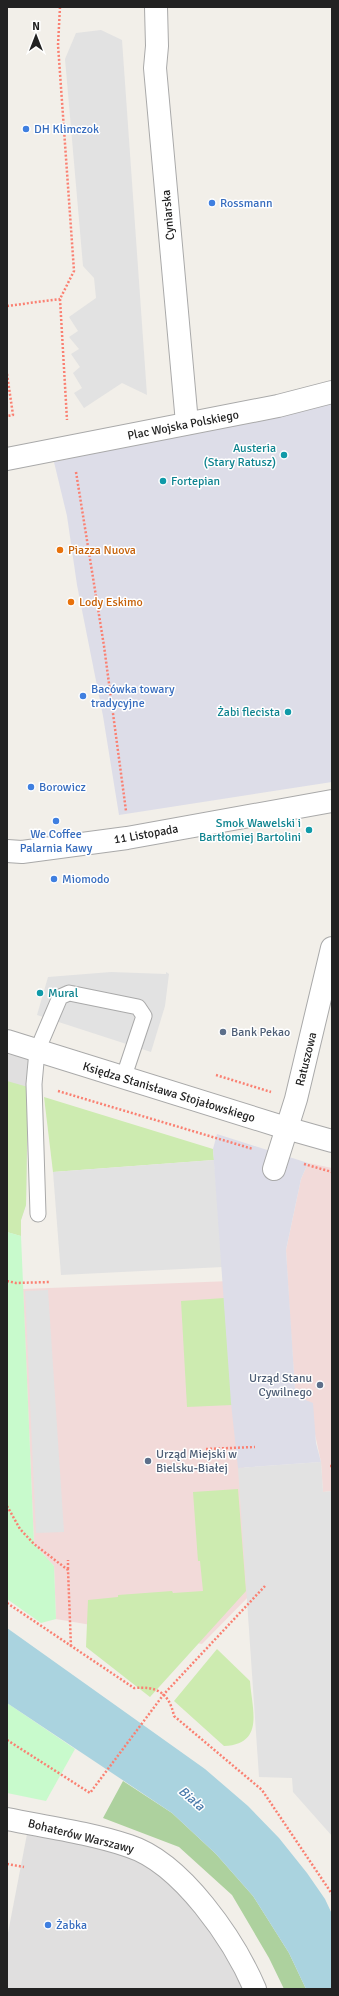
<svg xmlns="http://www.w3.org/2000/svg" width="339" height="1996" font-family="Signika,sans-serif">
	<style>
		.residential { fill: #e0dfdf }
		.commercial { fill: #f2dad9 }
		.grass { fill: #cdebb0 }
		.forest { fill: #add19e }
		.park { fill: #c8facc }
		.parking { fill: #e2e2e2 }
		.plaza { fill: #dddde8 }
		.water { fill: #aad3df }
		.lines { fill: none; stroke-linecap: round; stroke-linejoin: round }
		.service-casing { stroke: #a9a9a9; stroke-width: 17 }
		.pedestrian-casing { stroke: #a9a9a9; stroke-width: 24 }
		.minor-casing { stroke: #a9a9a9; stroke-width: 24 }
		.tertiary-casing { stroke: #a9a9a9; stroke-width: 24 }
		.path { stroke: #fa8072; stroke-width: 2.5; stroke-dasharray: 2 2; stroke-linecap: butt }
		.service { stroke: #fff; stroke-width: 15 }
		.pedestrian { stroke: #fff; stroke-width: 22 }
		.minor { stroke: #fff; stroke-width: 22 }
		.tertiary { stroke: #fff; stroke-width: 22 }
		.shop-dot { fill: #3f7fe0; stroke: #fff; stroke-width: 1.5 }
		.culture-dot { fill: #0f9aa8; stroke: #fff; stroke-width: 1.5 }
		.food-dot { fill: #e8710a; stroke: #fff; stroke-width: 1.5 }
		.service-dot { fill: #5c6f8a; stroke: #fff; stroke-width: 1.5 }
		.labels { text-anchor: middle; stroke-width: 3; stroke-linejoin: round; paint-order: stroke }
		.shop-label { font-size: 12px; fill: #366cbe; stroke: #fff; text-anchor: start }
		.street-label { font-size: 12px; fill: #222; stroke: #fff }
		.culture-label { font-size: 12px; fill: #0d838f; stroke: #fff; text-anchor: end }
		.food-label { font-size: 12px; fill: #c56008; stroke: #fff; text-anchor: start }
		.service-label { font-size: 12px; fill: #4e5e75; stroke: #fff; text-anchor: start }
		.water-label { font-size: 13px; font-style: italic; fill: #4a7aab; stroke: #fff }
	</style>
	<rect width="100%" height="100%" fill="#f2efe9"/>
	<!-- residential -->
	<g class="residential">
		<polygon points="7,1054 29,1059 26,1205 21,1220 21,1236 7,1232"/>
		<polygon points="28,1829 156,1859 255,1989 7,1989 7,1938"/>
	</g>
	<!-- commercial -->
	<g class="commercial">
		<polygon points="308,1163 332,1168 332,1491 323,1492 321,1462 308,1402 298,1395 295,1389 290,1319 286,1250 301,1179"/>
		<polygon points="231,1281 253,1592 202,1644 56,1619 54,1566 34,1544 23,1289"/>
	</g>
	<!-- grass -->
	<g class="grass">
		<polygon points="7,1081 28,1087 26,1205 21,1220 21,1236 7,1232"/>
		<polygon points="44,1097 213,1149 214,1160 53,1172"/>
		<polygon points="224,1298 232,1405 187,1407 181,1301"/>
		<polygon points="238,1489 246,1591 150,1697 86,1647 88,1600 118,1597 118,1595 172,1591 173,1593 203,1591 200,1561 198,1561 193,1492"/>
		<path d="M217,1649l33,32c2,29 15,63 -26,65l-50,-45z"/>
	</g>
	<!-- forest -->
	<polygon class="forest" points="123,1781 172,1813 216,1854 253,1896 289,1953 306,1989 284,1989 269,1958 232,1895 179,1847 103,1818"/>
	<!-- park -->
	<g class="park">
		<polygon points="7,1232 21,1236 34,1544 54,1566 56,1619 41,1623 7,1599"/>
		<polygon points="7,1703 75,1749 46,1801 7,1793"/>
	</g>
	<!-- parking -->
	<g class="parking">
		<polygon points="101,30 122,40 147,395 122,383 84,408 74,393 82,388 73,373 80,367 71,354 79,349 69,337 78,331 69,317 96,298 94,278 83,266 65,59 76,33"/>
		<polygon points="111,972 166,974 166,972 169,974 165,1006 151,1052 37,1015 48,977"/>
		<polygon points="214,1160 223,1267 61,1275 53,1172"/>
		<polygon points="48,1290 64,1532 36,1533 25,1291"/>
		<polygon points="321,1462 323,1492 332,1491 332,1836 293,1792 292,1778 259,1777 238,1468"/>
	</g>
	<!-- plaza -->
	<g class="plaza">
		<polygon points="332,401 332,782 119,815 103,716 77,585 67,516 54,462"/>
		<polygon points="217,1134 308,1163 301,1179 286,1250 295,1389 303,1399 313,1403 316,1443 321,1462 238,1468 231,1403 213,1149"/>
	</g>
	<!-- water -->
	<polygon class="water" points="7,1628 205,1769 248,1806 279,1838 307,1873 325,1899 332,1914 332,1989 306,1989 289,1953 253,1896 216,1854 172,1813 7,1703"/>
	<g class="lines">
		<defs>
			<polyline id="service" points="38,1214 34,1084 37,1051 60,997 69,993 138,1007 144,1016 123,1079"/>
			<g id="pedestrian">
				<polyline points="7,851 22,852 127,838 332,801"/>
				<polyline points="274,1169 296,1099 332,948"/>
			</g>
			<g id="minor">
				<polyline points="156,7 157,46 155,68 187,423"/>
				<polyline points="7,459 278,406 332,392"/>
				<path d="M7,1819c40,8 83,14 122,27 53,17 105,94 126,143"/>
			</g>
			<polyline id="tertiary" points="7,1041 286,1128 332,1141"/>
		</defs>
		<!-- service casing -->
		<use href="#service" class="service-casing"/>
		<!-- pedestrian casing -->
		<use href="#pedestrian" class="pedestrian-casing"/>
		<!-- minor casing -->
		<use href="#minor" class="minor-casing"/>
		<!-- tertiary casing -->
		<use href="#tertiary" class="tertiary-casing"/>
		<!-- path -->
		<g class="path">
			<polyline points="60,7 58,45 74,271 60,299 67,420"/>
			<polyline points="7,306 60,299"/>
			<polyline points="7,374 13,415 7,416"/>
			<polyline points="76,472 104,646 126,811"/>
			<polyline points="216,1075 271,1092"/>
			<polyline points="58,1091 253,1149"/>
			<polyline points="304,1164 332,1172"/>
			<polyline points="7,1281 16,1283 50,1282"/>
			<polyline points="206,1449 255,1447"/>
			<polyline points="330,1466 332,1466"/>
			<polyline points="7,1506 20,1529 34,1544 68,1570 71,1647"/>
			<polyline points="68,1569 68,1560"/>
			<path d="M7,1603l127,85c22,-2 35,4 40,28l88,74 70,104"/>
			<polyline points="7,1740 90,1793 164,1694 265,1586"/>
			<polyline points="7,1864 24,1867"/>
		</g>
		<!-- service -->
		<use href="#service" class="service"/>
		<!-- pedestrian -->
		<use href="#pedestrian" class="pedestrian"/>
		<!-- minor -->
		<use href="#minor" class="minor"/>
		<!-- tertiary -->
		<use href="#tertiary" class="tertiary"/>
	</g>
	<!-- markers -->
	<g class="shop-dot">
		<circle cx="26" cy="129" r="4"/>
		<circle cx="212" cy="203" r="4"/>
		<circle cx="83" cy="696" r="4"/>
		<circle cx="31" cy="787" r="4"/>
		<circle cx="56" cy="821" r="4"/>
		<circle cx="54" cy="879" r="4"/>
		<circle cx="48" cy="1925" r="4"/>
	</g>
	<g class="culture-dot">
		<circle cx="284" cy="455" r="4"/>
		<circle cx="163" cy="481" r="4"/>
		<circle cx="288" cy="712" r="4"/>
		<circle cx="309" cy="830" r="4"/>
		<circle cx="40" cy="993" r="4"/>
	</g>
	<g class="food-dot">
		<circle cx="60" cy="550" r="4"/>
		<circle cx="71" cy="602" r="4"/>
	</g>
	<g class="service-dot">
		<circle cx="223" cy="1032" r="4"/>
		<circle cx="320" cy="1385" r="4"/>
		<circle cx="148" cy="1461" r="4"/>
	</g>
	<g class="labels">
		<!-- shop labels -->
		<g class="shop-label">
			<text x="34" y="133">DH Klimczok</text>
			<text x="220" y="207">Rossmann</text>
			<text x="91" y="693">Bacówka towary<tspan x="91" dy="14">tradycyjne</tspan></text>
			<text x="39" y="791">Borowicz</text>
			<text x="56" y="838" text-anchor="middle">We Coffee<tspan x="56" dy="14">Palarnia Kawy</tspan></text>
			<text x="62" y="883">Miomodo</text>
			<text x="56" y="1929">Żabka</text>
		</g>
		<!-- street labels -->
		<g class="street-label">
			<text transform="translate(168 215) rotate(-95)" y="4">Cyniarska</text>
			<text transform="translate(183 425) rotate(-11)" y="4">Plac Wojska Polskiego</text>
			<text transform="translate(146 834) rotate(-10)" y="4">11 Listopada</text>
			<text transform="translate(306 1059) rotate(-76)" y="4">Ratuszowa</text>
			<text transform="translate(169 1092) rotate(17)" y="4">Księdza Stanisława Stojałowskiego</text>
			<text transform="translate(81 1836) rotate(14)" y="4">Bohaterów Warszawy</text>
		</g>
		<!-- culture labels -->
		<g class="culture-label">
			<text x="276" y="452">Austeria<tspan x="276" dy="14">(Stary Ratusz)</tspan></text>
			<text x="171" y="485" text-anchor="start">Fortepian</text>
			<text x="280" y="716">Żabi flecista</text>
			<text x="301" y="827">Smok Wawelski i<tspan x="301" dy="14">Bartłomiej Bartolini</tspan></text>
			<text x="48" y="997" text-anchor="start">Mural</text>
		</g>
		<!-- food labels -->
		<g class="food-label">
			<text x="68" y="554">Piazza Nuova</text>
			<text x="79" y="606">Lody Eskimo</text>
		</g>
		<!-- service labels -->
		<g class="service-label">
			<text x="231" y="1036">Bank Pekao</text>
			<text x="312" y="1382" text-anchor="end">Urząd Stanu<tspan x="312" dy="14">Cywilnego</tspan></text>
			<text x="156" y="1458">Urząd Miejski w<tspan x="156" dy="14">Bielsku-Białej</tspan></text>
		</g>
		<!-- water labels -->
		<g class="water-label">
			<text transform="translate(192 1798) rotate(41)" y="5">Biała</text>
		</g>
	</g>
	<!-- border -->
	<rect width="339" height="1996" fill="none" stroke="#222222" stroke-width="16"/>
	<!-- north arrow -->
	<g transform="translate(36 36)" stroke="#ffffff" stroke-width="3" paint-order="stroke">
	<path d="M0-3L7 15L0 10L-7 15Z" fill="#222222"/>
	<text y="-6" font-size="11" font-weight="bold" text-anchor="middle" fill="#222222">N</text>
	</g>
</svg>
